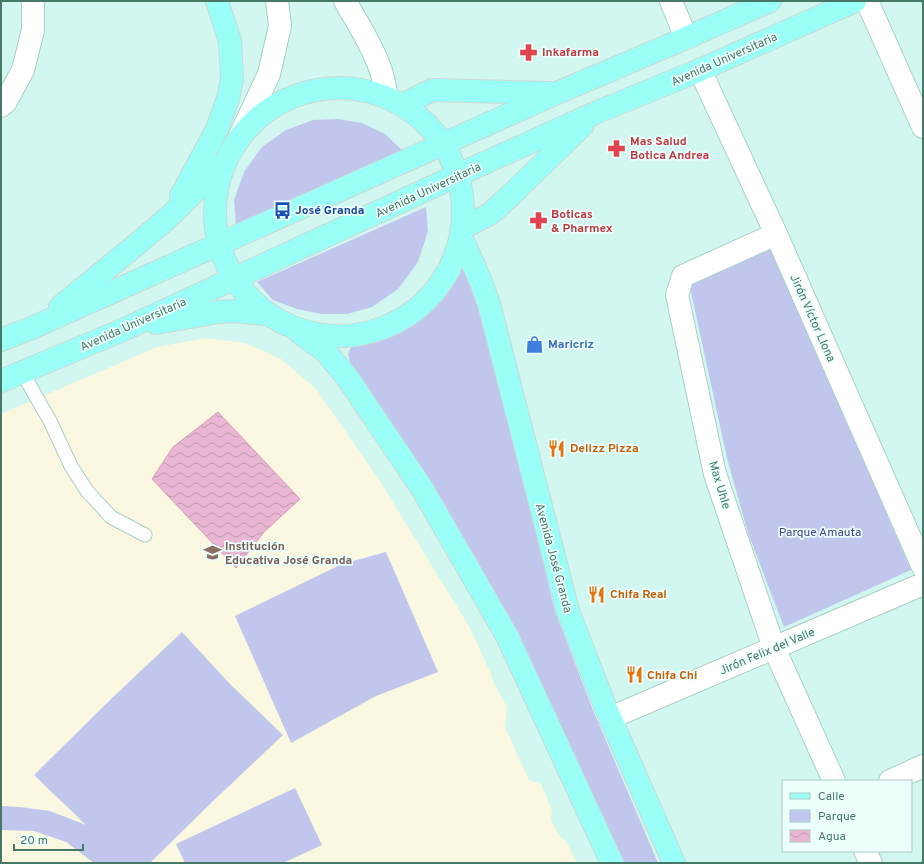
<svg xmlns="http://www.w3.org/2000/svg" width="924" height="864" font-family="Overpass,sans-serif">
	<style>
		.residential { fill: #d2f6f0; fill-rule: evenodd }
		.education { fill: #faf8e0 }
		.park { fill: #c1c6ed }
		.water { fill: url(#water-waves); stroke: #dc9cbf }
		.lines { fill: none; stroke-linecap: round; stroke-linejoin: round }
		.lane-casing { stroke: #a9d0c6; stroke-width: 15 }
		.street-casing { stroke: #a9d0c6; stroke-width: 24 }
		.secondary-casing { stroke: #a4d2c5; stroke-width: 24 }
		.primary-casing { stroke: #cbd9d4; stroke-width: 24 }
		.lane { stroke: #fff; stroke-width: 13 }
		.street { stroke: #fff; stroke-width: 22 }
		.secondary { stroke: #fff; stroke-width: 22 }
		.primary { stroke: #9afff7; stroke-width: 22 }
		.labels { text-anchor: middle; stroke-width: 3.5; stroke-linejoin: round; paint-order: stroke }
		.health-label { font-size: 12px; font-weight: bold; fill: #be3a42; stroke: #ecfffd; text-anchor: start }
		.street-label { font-size: 12px; fill: #477867; stroke: #ecfffd }
		.transit-label { font-size: 12px; font-weight: bold; fill: #164399; stroke: #ecfffd; text-anchor: start }
		.shop-label { font-size: 12px; font-weight: bold; fill: #366cbe; stroke: #ecfffd; text-anchor: start }
		.food-label { font-size: 12px; font-weight: bold; fill: #c56008; stroke: #ecfffd; text-anchor: start }
		.park-label { font-size: 12px; fill: #43448b; stroke: #ecfffd }
		.education-label { font-size: 12px; font-weight: bold; fill: #785e54; stroke: #ecfffd; text-anchor: start }
	</style>
	<defs>
		<pattern id="water-waves" width="16" height="10" patternUnits="userSpaceOnUse"><rect width="16" height="10" fill="#e9b7d3"/><path d="M0 5q4-4 8 0t8 0" fill="none" stroke="#bf9aaf"/></pattern>
	</defs>
	<rect width="100%" height="100%" fill="#e4fefb"/>
	<!-- residential -->
	<path class="residential" d="M1,1h922v862h-922zM783,781h128v70h-128z"/>
	<!-- education -->
	<polygon class="education" points="205,338 245,343 281,359 316,389 378,478 470,628 492,676 491,677 507,707 505,727 529,780 541,784 552,810 551,820 559,835 566,841 577,863 1,863 1,414 157,347"/>
	<!-- park -->
	<g class="park">
		<polygon points="338,119 362,123 385,134 404,152 236,226 234,200 244,172 262,147 286,130 313,120"/>
		<polygon points="426,207 428,231 418,262 398,289 372,307 347,314 321,314 297,309 273,300 257,282"/>
		<polygon points="771,248 911,570 784,627 748,533 727,458 689,283"/>
		<polygon points="464,267 476,291 555,611 592,708 658,863 622,863 351,367 348,354 351,347 376,340 411,323 436,301"/>
		<polygon points="386,552 438,672 376,696 291,743 235,616 342,564"/>
		<polygon points="182,632 229,683 283,735 211,803 150,863 94,863 66,842 34,831 1,830 1,806 20,807 50,811 86,825 34,775 110,700"/>
		<polygon points="295,788 322,845 283,863 185,863 176,844"/>
	</g>
	<!-- water -->
	<polygon class="water" points="218,412 300,499 264,532 236,568 152,479 173,447"/>
	<g class="lines">
		<defs>
			<polyline id="lane" points="22,372 50,421 71,466 87,491 111,517 145,535"/>
			<g id="street">
				<polyline points="671,1 686,38"/>
				<polyline points="867,1 923,127"/>
				<polyline points="700,70 776,234 923,567"/>
				<polyline points="1,106 5,103 23,70 33,30 33,1"/>
				<polyline points="776,234 683,276 677,295 715,474 774,648 834,781"/>
				<polyline points="610,718 923,584"/>
				<polyline points="890,781 923,766"/>
				<polyline points="865,851 871,863"/>
			</g>
			<g id="secondary">
				<path d="M345,1c12,21 27,44 35,67 3,8 4,16 6,24"/>
				<polyline points="238,140 269,74 280,26 277,1"/>
			</g>
			<g id="primary">
				<circle cx="339" cy="212" r="124"/>
				<polyline points="406,103 432,90 550,93"/>
				<polyline points="181,196 216,131 228,99 232,79 230,41 217,1"/>
				<polyline points="466,226 490,214 511,195 583,125"/>
				<polyline points="464,243 481,282 489,304 568,611 605,706 674,863"/>
				<polyline points="60,307 131,249 169,217 221,166"/>
				<polyline points="156,323 218,312 235,311 265,314"/>
				<polyline points="300,333 324,350 347,377 423,490 507,636 612,863"/>
				<polyline points="1,340 34,327 557,93 686,38 770,1"/>
				<polyline points="1,381 125,329 460,174 595,113 700,70 855,1"/>
			</g>
		</defs>
		<!-- lane casing -->
		<use href="#lane" class="lane-casing"/>
		<!-- street casing -->
		<use href="#street" class="street-casing"/>
		<!-- secondary casing -->
		<use href="#secondary" class="secondary-casing"/>
		<!-- primary casing -->
		<use href="#primary" class="primary-casing"/>
		<!-- lane -->
		<use href="#lane" class="lane"/>
		<!-- street -->
		<use href="#street" class="street"/>
		<!-- secondary -->
		<use href="#secondary" class="secondary"/>
		<!-- primary -->
		<use href="#primary" class="primary"/>
	</g>
	<!-- icons -->
	<defs>
		<symbol id="pharmacy-bare" viewBox="-9 -9 18 18"><path d="M-2-6h4v4h4v4h-4v4h-4v-4h-4v-4h4Z" fill="#e0444e" stroke="#ecfffd" stroke-width="2.5" paint-order="stroke"/></symbol>
		<symbol id="bus-bare" viewBox="-9 -9 18 18"><path d="M-5-6H5V4H4V6H2V4H-2V6H-4V4H-5ZM-3.5-4V0h7V-4ZM-3.5 1.2v1.5H-2V1.2ZM2 1.2v1.5H3.5V1.2Z" fill="#1a4fb4" stroke="#ecfffd" stroke-width="2.5" paint-order="stroke"/></symbol>
		<symbol id="shop-bare" viewBox="-9 -9 18 18"><path d="M-5-2.5h2.3a2.7 3.5 0 0 1 5.4 0H5L5.5 6h-11ZM-1.5-2.5h3a1.5 2.3 0 0 0-3 0Z" fill="#3f7fe0" stroke="#ecfffd" stroke-width="2.5" paint-order="stroke"/></symbol>
		<symbol id="restaurant-bare" viewBox="-9 -9 18 18"><path d="M-5-6h1v4h1v-4h1v4h1v-4h1v5L-1.5 .5V6h-2V.5L-5-1ZM5-6V6H3V1.5H1.5Q1.5-4 5-6Z" fill="#e8710a" stroke="#ecfffd" stroke-width="2.5" paint-order="stroke"/></symbol>
		<symbol id="school-bare" viewBox="-9 -9 18 18"><path d="M0-5L7-2L0 1L-7-2ZM-4 1L0 2.5L4 1V4Q0 6-4 4Z" fill="#8d6e63" stroke="#ecfffd" stroke-width="2.5" paint-order="stroke"/></symbol>
	</defs>
	<g fill-rule="evenodd">
		<use href="#pharmacy-bare" x="516" y="40" width="25" height="25"/>
		<use href="#pharmacy-bare" x="604" y="136" width="25" height="25"/>
		<use href="#bus-bare" x="270" y="198" width="25" height="25"/>
		<use href="#pharmacy-bare" x="526" y="208" width="25" height="25"/>
		<use href="#shop-bare" x="522" y="332" width="25" height="25"/>
		<use href="#restaurant-bare" x="544" y="436" width="25" height="25"/>
		<use href="#school-bare" x="200" y="540" width="25" height="25"/>
		<use href="#restaurant-bare" x="584" y="582" width="25" height="25"/>
		<use href="#restaurant-bare" x="622" y="662" width="25" height="25"/>
	</g>
	<g class="labels">
		<!-- health labels -->
		<g class="health-label">
			<text x="542" y="56">Inkafarma</text>
			<text x="630" y="145">Mas Salud<tspan x="630" dy="14">Botica Andrea</tspan></text>
			<text x="551" y="218">Boticas<tspan x="551" dy="14">&amp; Pharmex</tspan></text>
		</g>
		<!-- street labels -->
		<g class="street-label">
			<text transform="translate(724 59) rotate(-24)" y="4">Avenida Universitaria</text>
			<text transform="translate(428 190) rotate(-25)" y="4">Avenida Universitaria</text>
			<text transform="translate(813 318) rotate(66)" y="4">Jirón Víctor Llona</text>
			<text transform="translate(133 324) rotate(-24)" y="4">Avenida Universitaria</text>
			<text transform="translate(720 485) rotate(73)" y="4">Max Uhle</text>
			<text transform="translate(554 558) rotate(75)" y="4">Avenida José Granda</text>
			<text transform="translate(767 651) rotate(-23)" y="4">Jirón Felix del Valle</text>
		</g>
		<!-- transit labels -->
		<g class="transit-label">
			<text x="295" y="214">José Granda</text>
		</g>
		<!-- shop labels -->
		<g class="shop-label">
			<text x="548" y="348">Maricriz</text>
		</g>
		<!-- food labels -->
		<g class="food-label">
			<text x="570" y="452">Delizz Pizza</text>
			<text x="610" y="598">Chifa Real</text>
			<text x="647" y="679">Chifa Chi</text>
		</g>
		<!-- park labels -->
		<g class="park-label">
			<text x="820" y="536">Parque Amauta</text>
		</g>
		<!-- education labels -->
		<g class="education-label">
			<text x="225" y="550">Institución<tspan x="225" dy="14">Educativa José Granda</tspan></text>
		</g>
	</g>
	<!-- border -->
	<rect width="924" height="864" fill="none" stroke="#477867" stroke-width="4"/>
	<!-- legend -->
	<rect x="782" y="780" width="130" height="72" fill="#ecfffd" stroke="#aac9c1"/>
	<rect x="790" y="793" width="20" height="6" fill="#9afff7" stroke="#aac9c1"/>
	<text x="818" y="800" font-size="12" fill="#477867">Calle</text>
	<rect x="790" y="810" width="20" height="12" fill="#c1c6ed" stroke="#aac9c1"/>
	<text x="818" y="820" font-size="12" fill="#477867">Parque</text>
	<rect x="790" y="830" width="20" height="12" fill="url(#water-waves)" stroke="#aac9c1"/>
	<text x="818" y="840" font-size="12" fill="#477867">Agua</text>
	<!-- scale -->
	<path d="M14 844v6h69v-6" fill="none" stroke="#477867" stroke-width="2"/>
	<text x="20" y="844" font-size="12" fill="#477867" stroke="#ecfffd" stroke-width="3" paint-order="stroke">20 m</text>
</svg>
